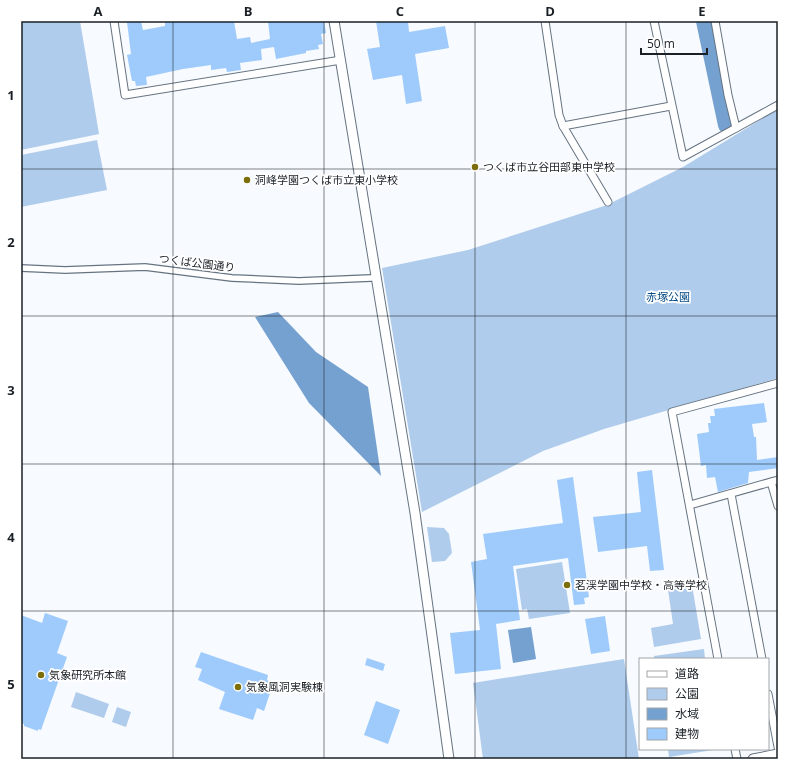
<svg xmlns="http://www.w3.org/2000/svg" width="799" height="780" font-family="'Open Sans','Noto Sans JP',sans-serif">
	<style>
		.green { fill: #b0ccec }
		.water { fill: #75a1d0 }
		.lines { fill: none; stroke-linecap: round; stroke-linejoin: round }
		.river { stroke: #75a1d0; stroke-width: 16 }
		.building { fill: #9ecbfc }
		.pedestrian-casing { stroke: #667482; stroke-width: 8 }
		.minor-casing { stroke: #667482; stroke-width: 9 }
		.tertiary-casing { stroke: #667482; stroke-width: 11 }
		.pedestrian { stroke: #fff; stroke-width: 5.5 }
		.minor { stroke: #fff; stroke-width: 7 }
		.tertiary { stroke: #fff; stroke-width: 9 }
		.grid { fill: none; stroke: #1a2026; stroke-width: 1; stroke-opacity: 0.55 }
		.poi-dot { fill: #7b6e0b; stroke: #fff; stroke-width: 1.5 }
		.labels { text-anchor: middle; stroke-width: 3.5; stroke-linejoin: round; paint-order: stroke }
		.poi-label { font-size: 11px; fill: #1a2026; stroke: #fff; text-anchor: start }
		.street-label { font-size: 11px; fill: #1a2026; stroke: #fff }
		.park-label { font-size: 11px; fill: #024983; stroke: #fff }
		.neatline { fill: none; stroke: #1a2026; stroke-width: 1.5 }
		.grid-label { font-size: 13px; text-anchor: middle; font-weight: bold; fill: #1a2026 }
	</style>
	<rect width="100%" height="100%" fill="#f7fafe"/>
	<!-- green -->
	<g class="green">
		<polygon points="21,21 80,21 99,134 21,150"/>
		<polygon points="778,109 778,378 604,429 543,451 422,512 382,268 468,250 607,205 683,167"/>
		<polygon points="97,140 107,190 21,207 21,155"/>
		<polygon points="427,527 444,528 449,534 452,553 445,561 432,562"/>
		<polygon points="562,562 570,613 529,619 527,609 522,610 516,569"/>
		<polygon points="691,579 701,639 654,647 651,628 673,624 667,583"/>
		<polygon points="704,649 705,659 654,659 654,656"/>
		<polygon points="624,659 639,759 483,759 473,683"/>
		<polygon points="76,692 109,704 104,718 71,707"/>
		<polygon points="117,707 131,712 126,727 112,722"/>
		<polygon points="668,749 719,749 669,757"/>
	</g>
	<!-- water -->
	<g class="water">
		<polygon points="278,312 316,352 368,387 381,476 309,403 255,317"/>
		<polygon points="531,627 536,659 513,663 508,630"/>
	</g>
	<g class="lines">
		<!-- river -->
		<polyline class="river" points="704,21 726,125"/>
	</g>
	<!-- building -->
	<g class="building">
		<polygon points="141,21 143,30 165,26 165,21 234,21 237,39 250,37 251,43 270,39 268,21 324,21 326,33 321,34 323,44 318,45 319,49 306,51 306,53 276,59 274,47 261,49 262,60 240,63 241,70 227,72 226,68 211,70 211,65 183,69 146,77 147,85 136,86 135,81 132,81 127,55 131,54 127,22"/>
		<polygon points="376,21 408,21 409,32 445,26 449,48 415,54 422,101 406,104 402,75 373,80 367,49 380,47"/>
		<polygon points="764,403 767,422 752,424 754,437 756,437 757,460 778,457 778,468 749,472 748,483 718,492 715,477 707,478 706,465 701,466 697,434 709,432 708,423 711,423 710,416 715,416 714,409"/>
		<polygon points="652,470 664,570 650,571 647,546 598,552 593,517 641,512 637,472"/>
		<polygon points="573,477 589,597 584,598 585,604 574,605 568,558 513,566 520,620 496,624 501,669 455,674 450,633 480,630 471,562 487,559 483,534 563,523 557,480"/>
		<polygon points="45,613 68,621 57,653 67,657 41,730 38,729 38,731 24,726 24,724 21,723 21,615 42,623"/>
		<polygon points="605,616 610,651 591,654 585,619"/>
		<polygon points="201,652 268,675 267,680 271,682 268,692 270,693 264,711 257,708 253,720 219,709 225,692 198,680 202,669 195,667"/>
		<polygon points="367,658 385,664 383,671 365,665"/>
		<polygon points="376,701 400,710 388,744 364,735"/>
	</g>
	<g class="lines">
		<defs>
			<polyline id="pedestrian" points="21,268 65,270 145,267 232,278 299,281 371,278"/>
			<g id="minor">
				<polyline points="114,21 125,95 341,60"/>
				<polyline points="545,21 559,115 563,126 608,202"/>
				<polyline points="654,21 683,157 778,105"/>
				<polyline points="715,21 728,95 736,128"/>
				<polyline points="563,126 671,106"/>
				<polyline points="771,482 778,506"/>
				<polyline points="731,494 762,659"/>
				<polyline points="690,505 778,480"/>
				<polyline points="718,659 672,412 778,383"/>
				<polyline points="768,694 778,747"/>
				<polyline points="735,749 737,759"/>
			</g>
			<g id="tertiary">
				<polyline points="334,21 415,513 449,759"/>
				<polyline points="753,759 778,754"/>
			</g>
		</defs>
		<!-- pedestrian casing -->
		<use href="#pedestrian" class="pedestrian-casing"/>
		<!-- minor casing -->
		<use href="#minor" class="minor-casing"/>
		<!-- tertiary casing -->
		<use href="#tertiary" class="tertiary-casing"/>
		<!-- pedestrian -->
		<use href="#pedestrian" class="pedestrian"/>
		<!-- minor -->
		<use href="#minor" class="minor"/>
		<!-- tertiary -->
		<use href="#tertiary" class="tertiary"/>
	</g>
	<!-- grid -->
	<path class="grid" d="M173,21v738M324,21v738M475,21v738M626,21v738M21,169h757M21,316h757M21,464h757M21,611h757"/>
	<!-- markers -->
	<g class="poi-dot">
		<circle cx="475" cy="167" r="4"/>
		<circle cx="247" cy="180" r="4"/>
		<circle cx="567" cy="585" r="4"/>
		<circle cx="41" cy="675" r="4"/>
		<circle cx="238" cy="687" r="4"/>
	</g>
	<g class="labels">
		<!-- poi labels -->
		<g class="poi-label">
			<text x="483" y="171">つくば市立谷田部東中学校</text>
			<text x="255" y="184">洞峰学園つくば市立東小学校</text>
			<text x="575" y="589">茗渓学園中学校・高等学校</text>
			<text x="49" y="679">気象研究所本館</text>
			<text x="246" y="691">気象風洞実験棟</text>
		</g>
		<!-- street labels -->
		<g class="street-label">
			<text transform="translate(197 263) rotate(7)" y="4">つくば公園通り</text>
		</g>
		<!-- park labels -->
		<g class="park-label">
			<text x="668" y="301">赤塚公園</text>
		</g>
	</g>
	<!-- border -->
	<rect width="799" height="780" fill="none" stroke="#ffffff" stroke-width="44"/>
	<!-- legend -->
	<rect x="639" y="658" width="130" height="92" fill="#ffffff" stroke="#a3a6a8"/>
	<rect x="647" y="671" width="20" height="6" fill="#ffffff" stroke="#a3a6a8"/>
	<text x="675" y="678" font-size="12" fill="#1a2026">道路</text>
	<rect x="647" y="688" width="20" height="12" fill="#b0ccec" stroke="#a3a6a8"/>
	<text x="675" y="698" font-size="12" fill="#1a2026">公園</text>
	<rect x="647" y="708" width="20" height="12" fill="#75a1d0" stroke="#a3a6a8"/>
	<text x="675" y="718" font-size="12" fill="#1a2026">水域</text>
	<rect x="647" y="728" width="20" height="12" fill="#9ecbfc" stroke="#a3a6a8"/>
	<text x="675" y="738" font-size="12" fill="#1a2026">建物</text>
	<!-- scale -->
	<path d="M641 48v6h66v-6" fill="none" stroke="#1a2026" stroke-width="2"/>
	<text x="647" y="48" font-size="12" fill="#1a2026" stroke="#ffffff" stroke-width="3" paint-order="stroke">50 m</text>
	<rect x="22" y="22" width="755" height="736" class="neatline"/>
	<g class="grid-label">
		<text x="98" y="16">A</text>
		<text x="248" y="16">B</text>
		<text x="400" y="16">C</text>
		<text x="550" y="16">D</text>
		<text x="702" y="16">E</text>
		<text x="11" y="100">1</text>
		<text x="11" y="247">2</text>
		<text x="11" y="395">3</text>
		<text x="11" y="542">4</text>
		<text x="11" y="689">5</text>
	</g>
</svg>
